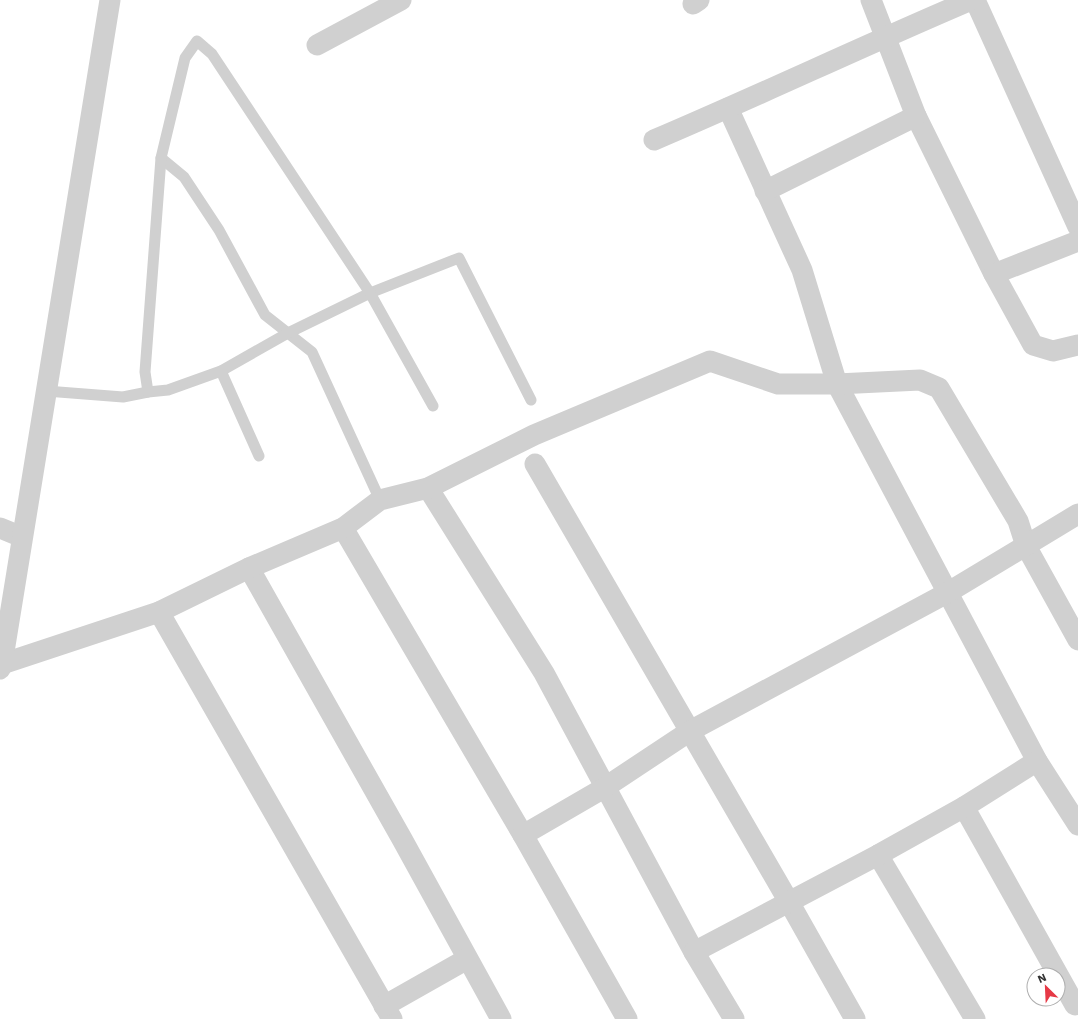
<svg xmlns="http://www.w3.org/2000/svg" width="1078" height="1019" font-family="'Work Sans',sans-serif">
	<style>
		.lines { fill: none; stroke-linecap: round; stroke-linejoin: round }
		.lane { stroke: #d0d0d0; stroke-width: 11 }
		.street { stroke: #d0d0d0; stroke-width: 21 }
	</style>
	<rect width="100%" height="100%" fill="#fff"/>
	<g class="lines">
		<!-- lane -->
		<g class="lane">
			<polyline points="161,158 184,177 219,230 265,315 312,352 380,500"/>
			<polyline points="221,371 259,456"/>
			<polyline points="46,391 123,397 148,392 168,390 221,371 288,333 370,293 459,258 531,400"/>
			<polyline points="148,392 145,372 161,158 185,58 197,41 212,54 370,293 433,406"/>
		</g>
		<!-- street -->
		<g class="street">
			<polyline points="871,0 916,116 994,274 1033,345 1053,351 1078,345"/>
			<polyline points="975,0 1078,227"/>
			<polyline points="693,4 699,0"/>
			<polyline points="317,45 401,0"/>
			<polyline points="728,108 802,270 837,384 1037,761 1078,825"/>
			<path d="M654,140c106,-45 211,-95 317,-140"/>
			<polyline points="765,191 916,116"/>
			<polyline points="994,274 1078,241"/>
			<polyline points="535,464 789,902 855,1019"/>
			<polyline points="428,488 544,673 694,952 734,1019"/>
			<polyline points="0,528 22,537"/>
			<polyline points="343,528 523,835 627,1019"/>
			<polyline points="249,568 402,839 501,1019"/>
			<polyline points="159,612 392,1019"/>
			<polyline points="2,664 159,612 249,568 343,528 380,500 428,488 534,435 710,361 778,384 837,384 920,380 939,388 1018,521 1026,546 1078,640"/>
			<polyline points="0,669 2,664 110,0"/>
			<polyline points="964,807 1075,1005"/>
			<polyline points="523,835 604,788 690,731 947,593 1078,514"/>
			<polyline points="878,855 975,1019"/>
			<polyline points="694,952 878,855 964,807 1037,761"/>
			<polyline points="384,1006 467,959"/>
		</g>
	</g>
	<!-- north arrow -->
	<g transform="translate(1046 987) rotate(336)"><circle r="19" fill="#ffffff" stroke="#adadad"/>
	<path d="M0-3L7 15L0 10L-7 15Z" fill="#e63946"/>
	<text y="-6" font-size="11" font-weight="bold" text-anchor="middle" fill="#333333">N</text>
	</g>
</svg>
